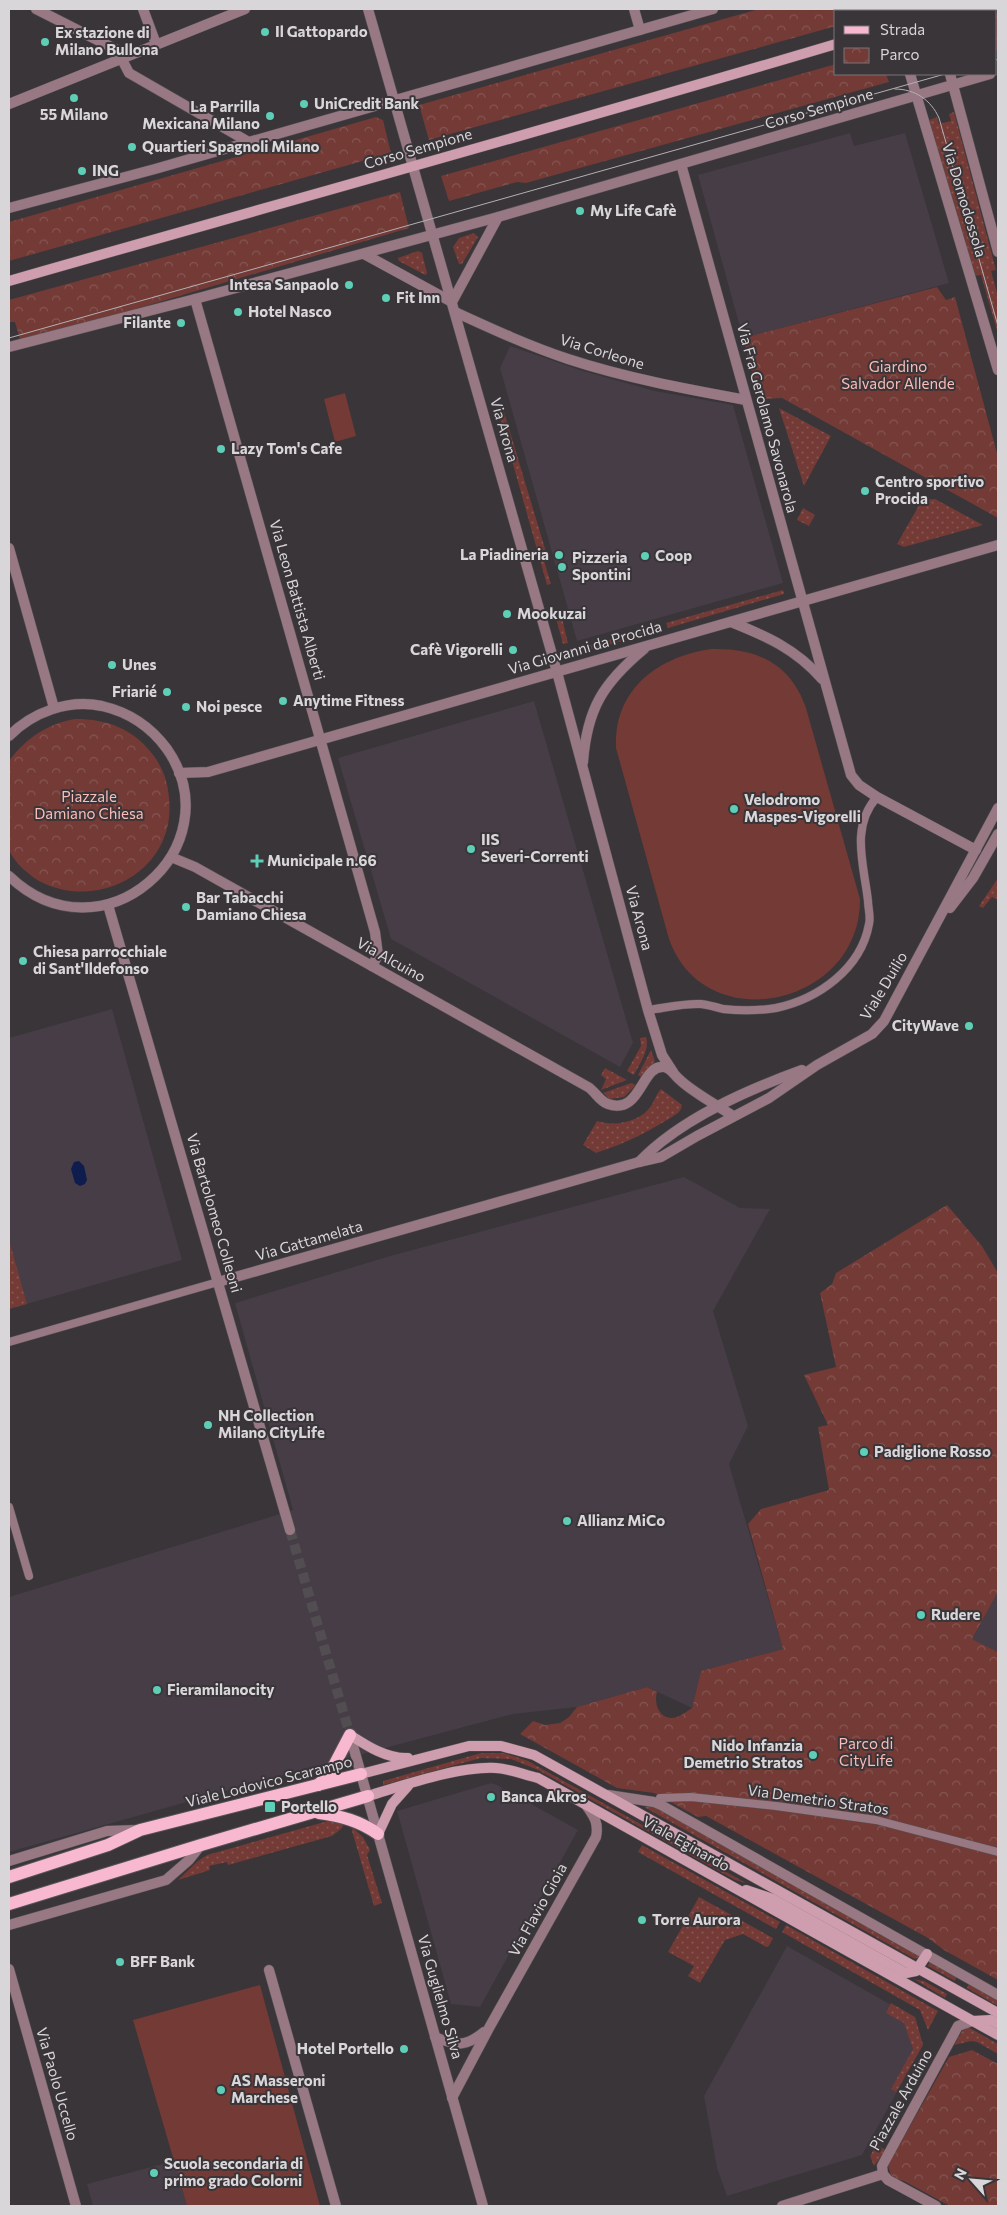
<svg xmlns="http://www.w3.org/2000/svg" width="1007" height="2215" font-family="Commissioner,sans-serif">
	<style>
		.built { fill: #463d46 }
		.grass { fill: url(#grass-dots) }
		.park { fill: url(#park-crowns) }
		.pitch { fill: #733a36 }
		.water { fill: #0f1d4e }
		.lines { fill: none; stroke-linecap: round; stroke-linejoin: round }
		.minor-tunnel { stroke: #514d51; stroke-width: 10; stroke-dasharray: 10 5; stroke-linecap: butt }
		.pedestrian-casing { stroke: #565256; stroke-width: 9 }
		.minor-casing { stroke: #565256; stroke-width: 11 }
		.tertiary-casing { stroke: #565256; stroke-width: 11 }
		.secondary-casing { stroke: #565256; stroke-width: 11 }
		.primary-casing { stroke: #565256; stroke-width: 14 }
		.pedestrian { stroke: #977883; stroke-width: 8 }
		.minor { stroke: #977883; stroke-width: 10 }
		.tertiary { stroke: #977883; stroke-width: 10 }
		.secondary { stroke: #ce9dae; stroke-width: 10 }
		.primary { stroke: #f8b8cf; stroke-width: 12 }
		.tram { stroke: #b3b0b3; stroke-width: 1 }
		.poi-dot { fill: #5eceb7; stroke: #393539; stroke-width: 2 }
		.labels { text-anchor: middle; stroke-width: 4; stroke-linejoin: round; paint-order: stroke }
		.poi-label { font-size: 15px; font-weight: bold; fill: #d9d6d9; stroke: #393539; text-anchor: start }
		.street-label { font-size: 15px; fill: #d9d6d9; stroke: #393539 }
		.park-label { font-size: 15px; fill: #fbbcb6; stroke: #393539 }
	</style>
	<defs>
		<pattern id="grass-dots" width="8" height="8" patternUnits="userSpaceOnUse" patternTransform="scale(1.25)"><rect width="8" height="8" fill="#733a36"/><path d="M2 2h.1M6 6h.1" fill="none" stroke="#865652" stroke-width="1.8" stroke-linecap="round"/></pattern>
		<pattern id="park-crowns" width="20" height="18" patternUnits="userSpaceOnUse" patternTransform="scale(1.25)"><rect width="20" height="18" fill="#733a36"/><path d="M2 6a3 3 0 1 1 6 0M12 15a3 3 0 1 1 6 0" fill="none" stroke="#865652"/></pattern>
	</defs>
	<rect width="100%" height="100%" fill="#393539"/>
	<!-- built -->
	<g class="built">
		<polygon points="850,133 854,146 905,133 949,283 743,338 698,175"/>
		<polygon points="510,346 583,371 655,391 733,405 783,583 577,641 500,368"/>
		<polygon points="534,701 633,1043 620,1067 391,939 338,758"/>
		<polygon points="112,1009 182,1260 9,1309 9,1038"/>
		<polygon points="684,1177 740,1208 770,1209 713,1311 748,1426 729,1464 783,1649 701,1671 692,1708 647,1687 577,1707 513,1714 261,1781 9,1852 9,1597 293,1510 235,1303 390,1256"/>
		<polygon points="998,1592 998,1652 972,1639"/>
		<polygon points="491,1783 497,1785 578,1830 480,2007 451,2004 397,1811"/>
		<polygon points="787,1946 916,2019 923,2045 862,2155 727,2196 717,2168 704,2096"/>
		<polygon points="174,2161 187,2206 93,2206 87,2184"/>
	</g>
	<!-- grass -->
	<g class="grass">
		<polygon points="954,112 996,270 991,271 998,296 998,334 981,275 974,276 929,120 937,117 939,124 951,121 949,114"/>
		<polygon points="474,233 478,237 462,264 459,264 453,247 459,238"/>
		<polygon points="418,251 422,253 427,273 425,275 399,261 398,258"/>
		<polygon points="779,408 831,436 804,486"/>
		<polygon points="504,412 546,552 542,554 551,584 547,585 500,418"/>
		<polygon points="935,499 983,525 904,547 897,544 922,500"/>
		<polygon points="803,508 815,515 809,526 797,520"/>
		<polygon points="783,590 784,594 668,628 666,623"/>
		<polygon points="560,610 568,643 563,644 554,611"/>
		<polygon points="657,626 658,631 582,652 581,648"/>
		<polygon points="998,878 998,900 992,897 983,908 979,906"/>
		<path d="M646,1037c4,13 -6,26 -12,38l-7,-4 14,-25 -1,-8z"/>
		<polygon points="651,1050 655,1061 641,1077 638,1075"/>
		<polygon points="605,1068 627,1080 601,1090 606,1079 601,1075"/>
		<polygon points="631,1083 636,1085 624,1097 610,1099 603,1093"/>
		<path d="M661,1089l21,16 -1,4 -3,4c-26,17 -51,30 -82,40l-13,-8 14,-24c18,6 43,1 54,-15 4,-6 5,-12 10,-17z"/>
		<polygon points="9,1240 27,1304 9,1309"/>
		<polygon points="481,1753 504,1753 528,1761 746,1883 735,1880 538,1770 511,1759 481,1758 383,1785 383,1781"/>
		<polygon points="649,1806 655,1807 921,1956 915,1959 644,1807"/>
		<polygon points="328,1821 345,1823 341,1829 332,1836 228,1865 227,1862 209,1866 210,1870 178,1880 198,1861 207,1855"/>
		<polygon points="353,1828 363,1837 370,1850 367,1855 382,1903 374,1906 352,1831"/>
		<polygon points="642,1845 780,1922 776,1929 638,1852"/>
		<polygon points="699,1897 773,1938 769,1946 766,1947 743,1934 725,1940 700,1983 688,1976 694,1966 668,1952"/>
		<polygon points="786,1925 938,2011 928,2030 920,2010 782,1932"/>
		<polygon points="930,1961 957,1976 955,1981 928,1966"/>
		<polygon points="914,1979 924,1981 947,1994 945,1998"/>
		<polygon points="969,1983 998,1999 998,2006 967,1988"/>
		<polygon points="891,2003 915,2017 923,2045 896,2092 891,2089 913,2049 904,2023 886,2013"/>
		<polygon points="968,2027 998,2044 998,2054 977,2042 971,2041 954,2045 964,2028"/>
		<polygon points="876,2145 886,2150 874,2166 870,2156"/>
	</g>
	<!-- park -->
	<g class="park">
		<polygon points="759,9 874,9 875,11 836,11 836,26 429,140 419,105"/>
		<polygon points="998,12 998,50 996,51 996,13"/>
		<polygon points="836,64 836,74 886,74 889,82 526,183 517,182 449,201 441,176"/>
		<polygon points="376,117 383,120 391,153 9,261 9,222"/>
		<polygon points="400,192 409,228 21,343 15,322 9,322 9,300"/>
		<polygon points="937,287 946,300 955,297 998,457 998,518 782,398 764,399 757,391 743,338"/>
		<path d="M75,719c33,0 59,10 79,37 9,12 14,27 15,42 8,71 -69,115 -130,83 -10,-6 -24,-18 -29,-29 -4,-9 -2,-77 -1,-91 17,-23 38,-37 66,-42z"/>
		<path d="M947,1205l35,41 16,27v319l-26,47 26,13v328l-54,-30 -16,-12 -222,-122 -8,1 -44,-24 -37,-5 -97,-54 13,-13 12,4 15,-2 9,-6 8,-10 70,-20 10,5c-4,13 4,30 20,25 5,-2 10,-6 15,-9l9,-37 82,-22 -35,-125 13,-15 68,-19 -11,-63 10,-2 -24,-50 32,-8 -16,-74 12,-9 4,-11z"/>
		<polygon points="972,2050 998,2064 998,2206 950,2206 904,2181 895,2179 891,2175 888,2166 893,2154 896,2151 949,2057"/>
	</g>
	<!-- pitch -->
	<g class="pitch">
		<polygon points="345,393 356,436 335,442 324,399"/>
		<path d="M712,649c45,-1 78,14 94,59l54,191c1,107 -156,141 -191,40l-53,-191c-3,-58 42,-92 96,-99z"/>
		<polygon points="260,1985 320,2206 187,2206 133,2020"/>
	</g>
	<!-- water -->
	<polygon class="water" points="79,1161 84,1166 87,1180 85,1184 80,1186 75,1183 71,1169 74,1162"/>
	<g class="lines">
		<!-- minor-tunnel -->
		<polyline class="minor-tunnel" points="290,1530 350,1735"/>
		<defs>
			<g id="pedestrian">
				<path d="M648,1010c17,-2 35,-7 53,-6 7,1 15,3 22,5 18,2 35,2 53,-1 42,-9 85,-39 93,-84 2,-7 -1,-16 -1,-23 -4,-36 -18,-74 9,-104"/>
				<polyline points="9,1342 218,1282"/>
				<polyline points="9,1507 29,1576"/>
				<polyline points="660,1798 691,1797 776,1806 876,1820 998,1852"/>
			</g>
			<g id="minor">
				<polyline points="36,9 117,50 129,73 247,141"/>
				<polyline points="143,9 156,44"/>
				<polyline points="368,9 557,672 648,1010 662,1055 673,1072"/>
				<polyline points="634,9 640,30"/>
				<polyline points="9,104 245,9"/>
				<polyline points="681,164 851,775 859,785 877,797 976,850"/>
				<polyline points="9,208 155,169 713,9"/>
				<polyline points="364,254 452,302"/>
				<polyline points="195,299 375,932 378,955 372,966"/>
				<polyline points="452,302 498,217"/>
				<path d="M455,312c37,17 74,34 113,47 58,19 118,30 178,41"/>
				<polyline points="9,347 195,299 498,217 990,74"/>
				<polyline points="9,548 54,708"/>
				<path d="M731,622c35,14 65,27 91,57"/>
				<path d="M9,736c24,-24 59,-37 93,-30 26,6 49,21 65,43 68,98 -65,216 -158,127"/>
				<path d="M583,762c4,-53 20,-79 61,-113"/>
				<polyline points="179,773 208,772 998,545"/>
				<path d="M171,857l24,10 393,220c7,4 11,14 20,17 33,12 33,-40 56,-37 7,1 10,8 15,12 13,13 38,26 54,37"/>
				<polyline points="108,905 290,1530"/>
				<polyline points="218,1282 639,1162"/>
				<polyline points="350,1735 483,2206"/>
				<polyline points="608,1795 654,1802 661,1805 998,1995"/>
				<polyline points="9,1925 166,1880 189,1860 201,1845"/>
				<polyline points="9,1969 76,2206"/>
				<polyline points="269,1970 336,2206"/>
				<path d="M435,2037c21,9 31,10 49,-5"/>
				<path d="M452,2098l37,-70 107,-191c3,-14 -2,-21 -10,-32"/>
				<polyline points="782,2206 883,2174"/>
				<polyline points="936,2206 888,2180 883,2174 882,2166 958,2026 972,2021"/>
			</g>
			<g id="tertiary">
				<polyline points="889,9 890,11"/>
				<polyline points="933,9 933,11"/>
				<polyline points="910,74 998,370"/>
				<polyline points="950,74 998,252"/>
				<polyline points="950,908 973,878 998,834"/>
				<polyline points="639,1162 661,1157 697,1136 769,1098 817,1065 872,1034 884,1021 998,808"/>
				<path d="M639,1162c41,-43 108,-72 163,-92"/>
				<polyline points="9,1861 107,1831 137,1830"/>
			</g>
			<g id="secondary">
				<polyline points="947,11 956,9"/>
				<path d="M9,281c275,-79 552,-155 827,-237"/>
				<path d="M350,1735c17,11 37,24 58,23"/>
				<polyline points="361,1774 469,1746 501,1746 534,1755 998,2013"/>
				<path d="M368,1796c37,-11 90,-30 128,-28 15,1 28,7 42,10l460,257"/>
				<polyline points="378,1834 392,1804 408,1786"/>
				<polyline points="746,1890 773,1899 906,1973 916,1971 927,1954"/>
				<polyline points="973,2021 991,2020 998,2024"/>
			</g>
			<g id="primary">
				<polyline points="318,1785 329,1775 350,1735"/>
				<path d="M319,1813c22,3 41,8 59,21"/>
				<polyline points="9,1877 108,1845 140,1830 361,1774"/>
				<polyline points="9,1904 201,1845 368,1796"/>
			</g>
		</defs>
		<!-- pedestrian casing -->
		<use href="#pedestrian" class="pedestrian-casing"/>
		<!-- minor casing -->
		<use href="#minor" class="minor-casing"/>
		<!-- tertiary casing -->
		<use href="#tertiary" class="tertiary-casing"/>
		<!-- secondary casing -->
		<use href="#secondary" class="secondary-casing"/>
		<!-- primary casing -->
		<use href="#primary" class="primary-casing"/>
		<!-- pedestrian -->
		<use href="#pedestrian" class="pedestrian"/>
		<!-- minor -->
		<use href="#minor" class="minor"/>
		<!-- tertiary -->
		<use href="#tertiary" class="tertiary"/>
		<!-- secondary -->
		<use href="#secondary" class="secondary"/>
		<!-- primary -->
		<use href="#primary" class="primary"/>
		<!-- tram -->
		<g class="tram">
			<polyline points="996,60 998,59"/>
			<path d="M895,89c20,0 36,11 44,29l59,208"/>
			<polyline points="9,338 945,74"/>
		</g>
	</g>
	<!-- markers -->
	<g class="poi-dot">
		<circle cx="265" cy="32" r="5"/>
		<circle cx="45" cy="42" r="5"/>
		<circle cx="74" cy="98" r="5"/>
		<circle cx="304" cy="104" r="5"/>
		<circle cx="270" cy="116" r="5"/>
		<circle cx="132" cy="147" r="5"/>
		<circle cx="82" cy="171" r="5"/>
		<circle cx="580" cy="211" r="5"/>
		<circle cx="349" cy="285" r="5"/>
		<circle cx="386" cy="298" r="5"/>
		<circle cx="238" cy="312" r="5"/>
		<circle cx="181" cy="323" r="5"/>
		<circle cx="221" cy="449" r="5"/>
		<circle cx="865" cy="491" r="5"/>
		<circle cx="559" cy="555" r="5"/>
		<circle cx="645" cy="556" r="5"/>
		<circle cx="562" cy="567" r="5"/>
		<circle cx="507" cy="614" r="5"/>
		<circle cx="513" cy="650" r="5"/>
		<circle cx="112" cy="665" r="5"/>
		<circle cx="167" cy="692" r="5"/>
		<circle cx="283" cy="701" r="5"/>
		<circle cx="186" cy="707" r="5"/>
		<circle cx="734" cy="809" r="5"/>
		<circle cx="471" cy="849" r="5"/>
		<path d="M254.5 853.5h5v5h5v5h-5v5h-5v-5h-5v-5h5z"/>
		<circle cx="186" cy="907" r="5"/>
		<circle cx="23" cy="961" r="5"/>
		<circle cx="969" cy="1026" r="5"/>
		<circle cx="208" cy="1425" r="5"/>
		<circle cx="864" cy="1452" r="5"/>
		<circle cx="567" cy="1521" r="5"/>
		<circle cx="921" cy="1615" r="5"/>
		<circle cx="157" cy="1690" r="5"/>
		<circle cx="813" cy="1755" r="5"/>
		<circle cx="491" cy="1797" r="5"/>
		<rect x="264" y="1801" width="12" height="12" rx="2.5"/>
		<circle cx="642" cy="1920" r="5"/>
		<circle cx="120" cy="1962" r="5"/>
		<circle cx="404" cy="2049" r="5"/>
		<circle cx="221" cy="2090" r="5"/>
		<circle cx="154" cy="2173" r="5"/>
	</g>
	<g class="labels">
		<!-- poi labels -->
		<g class="poi-label">
			<text x="275" y="37">Il Gattopardo</text>
			<text x="55" y="38">Ex stazione di<tspan x="55" dy="17">Milano Bullona</tspan></text>
			<text x="314" y="109">UniCredit Bank</text>
			<text x="260" y="112" text-anchor="end">La Parrilla<tspan x="260" dy="17">Mexicana Milano</tspan></text>
			<text x="74" y="120" text-anchor="middle">55 Milano</text>
			<text x="142" y="152">Quartieri Spagnoli Milano</text>
			<text x="92" y="176">ING</text>
			<text x="590" y="216">My Life Cafè</text>
			<text x="339" y="290" text-anchor="end">Intesa Sanpaolo</text>
			<text x="396" y="303">Fit Inn</text>
			<text x="248" y="317">Hotel Nasco</text>
			<text x="171" y="328" text-anchor="end">Filante</text>
			<text x="231" y="454">Lazy Tom's Cafe</text>
			<text x="875" y="487">Centro sportivo<tspan x="875" dy="17">Procida</tspan></text>
			<text x="549" y="560" text-anchor="end">La Piadineria</text>
			<text x="655" y="561">Coop</text>
			<text x="572" y="563">Pizzeria<tspan x="572" dy="17">Spontini</tspan></text>
			<text x="517" y="619">Mookuzai</text>
			<text x="503" y="655" text-anchor="end">Cafè Vigorelli</text>
			<text x="122" y="670">Unes</text>
			<text x="157" y="697" text-anchor="end">Friarié</text>
			<text x="293" y="706">Anytime Fitness</text>
			<text x="196" y="712">Noi pesce</text>
			<text x="744" y="805">Velodromo<tspan x="744" dy="17">Maspes-Vigorelli</tspan></text>
			<text x="481" y="845">IIS<tspan x="481" dy="17">Severi-Correnti</tspan></text>
			<text x="267" y="866">Municipale n.66</text>
			<text x="196" y="903">Bar Tabacchi<tspan x="196" dy="17">Damiano Chiesa</tspan></text>
			<text x="33" y="957">Chiesa parrocchiale<tspan x="33" dy="17">di Sant'Ildefonso</tspan></text>
			<text x="959" y="1031" text-anchor="end">CityWave</text>
			<text x="218" y="1421">NH Collection<tspan x="218" dy="17">Milano CityLife</tspan></text>
			<text x="874" y="1457">Padiglione Rosso</text>
			<text x="577" y="1526">Allianz MiCo</text>
			<text x="931" y="1620">Rudere</text>
			<text x="167" y="1695">Fieramilanocity</text>
			<text x="803" y="1751" text-anchor="end">Nido Infanzia<tspan x="803" dy="17">Demetrio Stratos</tspan></text>
			<text x="501" y="1802">Banca Akros</text>
			<text x="281" y="1812">Portello</text>
			<text x="652" y="1925">Torre Aurora</text>
			<text x="130" y="1967">BFF Bank</text>
			<text x="394" y="2054" text-anchor="end">Hotel Portello</text>
			<text x="231" y="2086">AS Masseroni<tspan x="231" dy="17">Marchese</tspan></text>
			<text x="164" y="2169">Scuola secondaria di<tspan x="164" dy="17">primo grado Colorni</tspan></text>
		</g>
		<!-- street labels -->
		<g class="street-label">
			<text transform="translate(819 109) rotate(-16)" y="5">Corso Sempione</text>
			<text transform="translate(418 149) rotate(-16)" y="5">Corso Sempione</text>
			<text transform="translate(964 200) rotate(73)" y="5">Via Domodossola</text>
			<text transform="translate(602 352) rotate(17)" y="5">Via Corleone</text>
			<text transform="translate(767 418) rotate(75)" y="5">Via Fra Gerolamo Savonarola</text>
			<text transform="translate(504 430) rotate(74)" y="5">Via Arona</text>
			<text transform="translate(297 600) rotate(74)" y="5">Via Leon Battista Alberti</text>
			<text transform="translate(585 648) rotate(-16)" y="5">Via Giovanni da Procida</text>
			<text transform="translate(639 918) rotate(75)" y="5">Via Arona</text>
			<text transform="translate(391 960) rotate(29)" y="5">Via Alcuino</text>
			<text transform="translate(884 986) rotate(-59)" y="5">Viale Duilio</text>
			<text transform="translate(214 1213) rotate(74)" y="5">Via Bartolomeo Colleoni</text>
			<text transform="translate(309 1241) rotate(-16)" y="5">Via Gattamelata</text>
			<text transform="translate(269 1782) rotate(-14)" y="5">Viale Lodovico Scarampo</text>
			<text transform="translate(818 1800) rotate(8)" y="5">Via Demetrio Stratos</text>
			<text transform="translate(686 1844) rotate(29)" y="5">Viale Eginardo</text>
			<text transform="translate(538 1910) rotate(-61)" y="5">Via Flavio Gioia</text>
			<text transform="translate(440 1997) rotate(74)" y="5">Via Guglielmo Silva</text>
			<text transform="translate(57 2084) rotate(74)" y="5">Via Paolo Uccello</text>
			<text transform="translate(901 2100) rotate(-61)" y="5">Piazzale Arduino</text>
		</g>
		<!-- park labels -->
		<g class="park-label">
			<text x="898" y="372">Giardino<tspan x="898" dy="17">Salvador Allende</tspan></text>
			<text x="89" y="802">Piazzale<tspan x="89" dy="17">Damiano Chiesa</tspan></text>
			<text x="866" y="1749">Parco di<tspan x="866" dy="17">CityLife</tspan></text>
		</g>
	</g>
	<!-- border -->
	<rect width="1007" height="2215" fill="none" stroke="#d9d6d9" stroke-width="20"/>
	<!-- legend -->
	<rect x="834" y="10" width="162" height="65" fill="#393539" stroke="#797579"/>
	<rect x="844" y="26" width="25" height="8" fill="#f8b8cf" stroke="#797579"/>
	<text x="880" y="35" font-size="15" fill="#d9d6d9">Strada</text>
	<rect x="844" y="48" width="25" height="15" fill="url(#park-crowns)" stroke="#797579"/>
	<text x="880" y="60" font-size="15" fill="#d9d6d9">Parco</text>
	<!-- north arrow -->
	<g transform="translate(972 2180) rotate(297)" stroke="#393539" stroke-width="4" paint-order="stroke">
	<path d="M0-4L9 19L0 12L-9 19Z" fill="#d9d6d9"/>
	<text y="-8" font-size="14" font-weight="bold" text-anchor="middle" fill="#d9d6d9">N</text>
	</g>
</svg>
